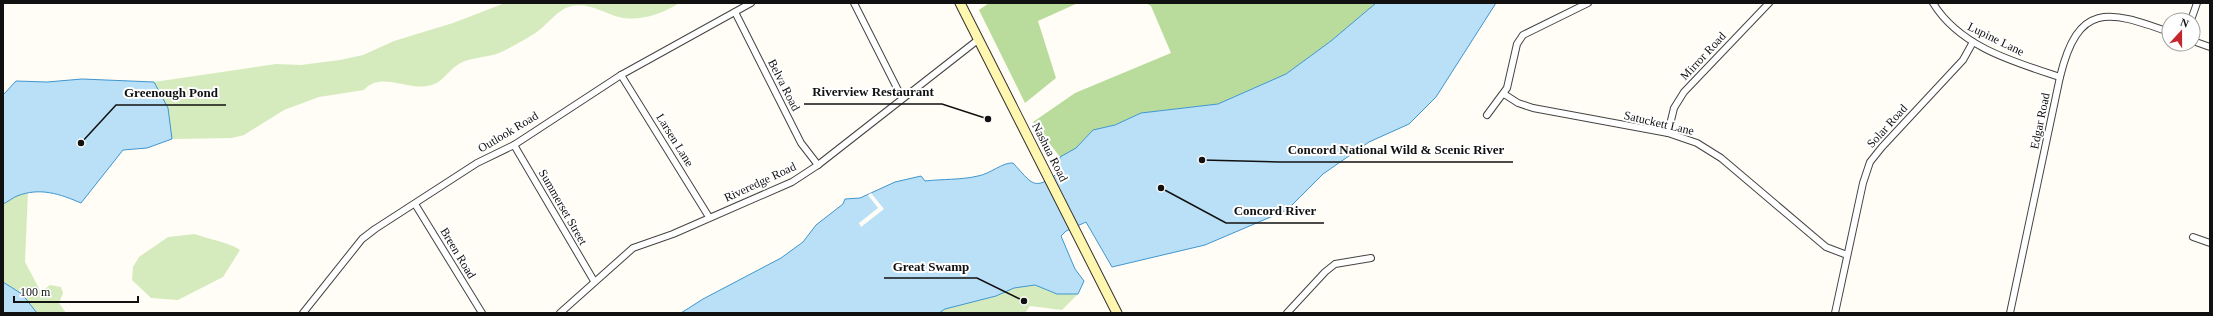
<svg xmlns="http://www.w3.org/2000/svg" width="2213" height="316" font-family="'Times New Roman',serif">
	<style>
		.green { fill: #d5ebbd }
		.forest { fill: #b9dc9c }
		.water { fill: #b9e0f7; stroke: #3f96cf }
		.pier { fill: #fffdf5 }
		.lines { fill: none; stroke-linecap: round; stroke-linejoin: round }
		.minor-casing { stroke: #444; stroke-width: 8 }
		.secondary-casing { stroke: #333; stroke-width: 11 }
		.minor { stroke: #fff; stroke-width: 6 }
		.secondary { stroke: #fff6b0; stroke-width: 9 }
		.labels { text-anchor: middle; stroke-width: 4; stroke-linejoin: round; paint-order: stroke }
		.street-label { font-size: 12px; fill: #111; stroke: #fff }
		.leader { fill: none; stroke: #111; stroke-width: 1.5 }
		.callout-dot { fill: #111; stroke: #fff; stroke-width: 1.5 }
		.callout-label { font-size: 13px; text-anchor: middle; font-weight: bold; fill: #111; stroke: #fff; stroke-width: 4; stroke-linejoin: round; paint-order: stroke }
	</style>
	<rect width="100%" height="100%" fill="#fffdf5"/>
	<!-- green -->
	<g class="green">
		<path d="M505,3h174c-16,11 -41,19 -60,14 -15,-4 -31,-15 -47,-11 -15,3 -25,20 -38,28 -12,7 -28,17 -41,21 -12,3 -27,3 -37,11 -11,8 -14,18 -29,20 -20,4 -47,-15 -63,4l-45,7 -35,13 -40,25 -12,3 -60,1 -18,-57 122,-18 25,1 39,-5 23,-5 31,-14 59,-18z"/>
		<polygon points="28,192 25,262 41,292 50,285 61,287 63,293 59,303 66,313 37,313 7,284 3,282 3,204 15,196"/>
		<path d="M195,234c13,5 36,9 45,16l-17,27 -45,23 -27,-2 -19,-18 1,-13 6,-10 29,-20z"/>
		<polygon points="1035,285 1057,294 1078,294 1062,310 1030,306 1025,313 939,313 945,309 996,296 1014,288"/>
	</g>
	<!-- forest -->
	<g class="forest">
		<polygon points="989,3 1078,3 1038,21 1056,78 1025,103 979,10"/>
		<polygon points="1146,3 1376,3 1331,41 1286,74 1218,104 1141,113 1115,125 1093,130 1076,148 1060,157 1033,122 1075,93 1171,53 1151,6"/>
	</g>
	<!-- water -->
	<g class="water">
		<path d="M1376,3h120l-60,94 -27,27 -40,18 -46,32 -36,36 -82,35 -93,22 -26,-45 -20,9 -5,5 14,33 9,12 -6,13h-21l-22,-9 -21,3 -18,8 -51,13 -6,4h-258l22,-14 78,-41 22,-16 13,-17 27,-21 2,-5 15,-1 35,-16 26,-6 4,5c17,-2 36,-1 53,-5 12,-2 25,-14 35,-13 19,20 20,29 45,10l2,-16 16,-9 17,-18 22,-5 26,-12 77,-9 68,-30 45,-33z"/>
		<path d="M82,79l72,3 14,26 4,31 -25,9 -24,2 -42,53c-21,-9 -41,-16 -64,-7 -5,2 -9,6 -14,8v-109l13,-14 31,1z"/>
		<polygon points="3,282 22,294 37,313 3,313"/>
	</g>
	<!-- pier -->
	<polygon class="pier" points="871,193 884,209 861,227 859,223 878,208 868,195"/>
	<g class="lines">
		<defs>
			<g id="minor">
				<polyline points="854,3 902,98"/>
				<path d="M1933,3c27,44 81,59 127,74"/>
				<polyline points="735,12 801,143 818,165"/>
				<polyline points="2191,20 2197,3"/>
				<polyline points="2193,41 2210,47"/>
				<polyline points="621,75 709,217"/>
				<polyline points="1504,94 1518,103 1533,108 1668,133 1697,143 1721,158 1826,247 1847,255"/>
				<polyline points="1487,115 1507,88 1517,44 1523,35 1588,3"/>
				<polyline points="1668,133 1674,108 1684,92 1769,3"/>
				<polyline points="514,145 594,281"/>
				<polyline points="415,204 482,313"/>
				<polyline points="2193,237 2210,243"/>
				<polyline points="303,313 362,239 375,229 477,163 514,145 621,75 751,3"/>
				<polyline points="560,313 633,248 673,234 792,182 818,165 979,39"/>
				<polyline points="1287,313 1325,272 1335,264 1371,258"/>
				<polyline points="1835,313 1863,183 1870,162 1882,147 1963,60 1973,42"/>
				<path d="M2010,313l50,-236c18,-75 48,-67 109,-45"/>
			</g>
			<polyline id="secondary" points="960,3 1117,313"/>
		</defs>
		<!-- minor casing -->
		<use href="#minor" class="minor-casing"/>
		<!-- secondary casing -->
		<use href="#secondary" class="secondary-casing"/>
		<!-- minor -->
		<use href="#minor" class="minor"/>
		<!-- secondary -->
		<use href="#secondary" class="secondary"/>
	</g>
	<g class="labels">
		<!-- street labels -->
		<g class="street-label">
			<text transform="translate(1996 39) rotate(26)" y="4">Lupine Lane</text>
			<text transform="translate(1703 56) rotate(-47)" y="4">Mirror Road</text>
			<text transform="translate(784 85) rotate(63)" y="4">Belva Road</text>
			<text transform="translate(2040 121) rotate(-78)" y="4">Edgar Road</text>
			<text transform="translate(1659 123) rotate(13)" y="4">Satuckett Lane</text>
			<text transform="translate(1887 126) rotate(-48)" y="4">Solar Road</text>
			<text transform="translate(508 132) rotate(-31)" y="4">Outlook Road</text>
			<text transform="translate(675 140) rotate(58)" y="4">Larsen Lane</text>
			<text transform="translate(1050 152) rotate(63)" y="4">Nashua Road</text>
			<text transform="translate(760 182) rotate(-25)" y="4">Riveredge Road</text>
			<text transform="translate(563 207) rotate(60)" y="4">Summerset Street</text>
			<text transform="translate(458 253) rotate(59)" y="4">Breen Road</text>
		</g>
	</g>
	<!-- callouts -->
	<path class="leader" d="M988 119L942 104H804M81 143L116 105H226M1202 160L1280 162H1513M1161 188L1226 223H1324M1024 301L977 278H884"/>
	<g class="callout-dot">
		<circle cx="988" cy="119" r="4"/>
		<circle cx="81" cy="143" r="4"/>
		<circle cx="1202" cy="160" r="4"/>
		<circle cx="1161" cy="188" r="4"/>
		<circle cx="1024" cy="301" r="4"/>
	</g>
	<g class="callout-label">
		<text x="873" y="96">Riverview Restaurant</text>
		<text x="171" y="97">Greenough Pond</text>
		<text x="1396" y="154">Concord National Wild &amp; Scenic River</text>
		<text x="1275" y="215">Concord River</text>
		<text x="931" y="271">Great Swamp</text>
	</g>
	<!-- border -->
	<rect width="2213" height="316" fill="none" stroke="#111111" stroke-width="8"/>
	<!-- north arrow -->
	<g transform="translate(2181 32) rotate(21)"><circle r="19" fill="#ffffff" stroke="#a0a0a0"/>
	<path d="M0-3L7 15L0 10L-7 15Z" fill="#c4262e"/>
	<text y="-6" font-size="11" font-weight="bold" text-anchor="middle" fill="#111111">N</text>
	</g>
	<!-- scale -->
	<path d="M14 296v6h124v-6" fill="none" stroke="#111111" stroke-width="2"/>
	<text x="20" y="296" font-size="12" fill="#111111" stroke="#ffffff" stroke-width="3" paint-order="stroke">100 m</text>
</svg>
